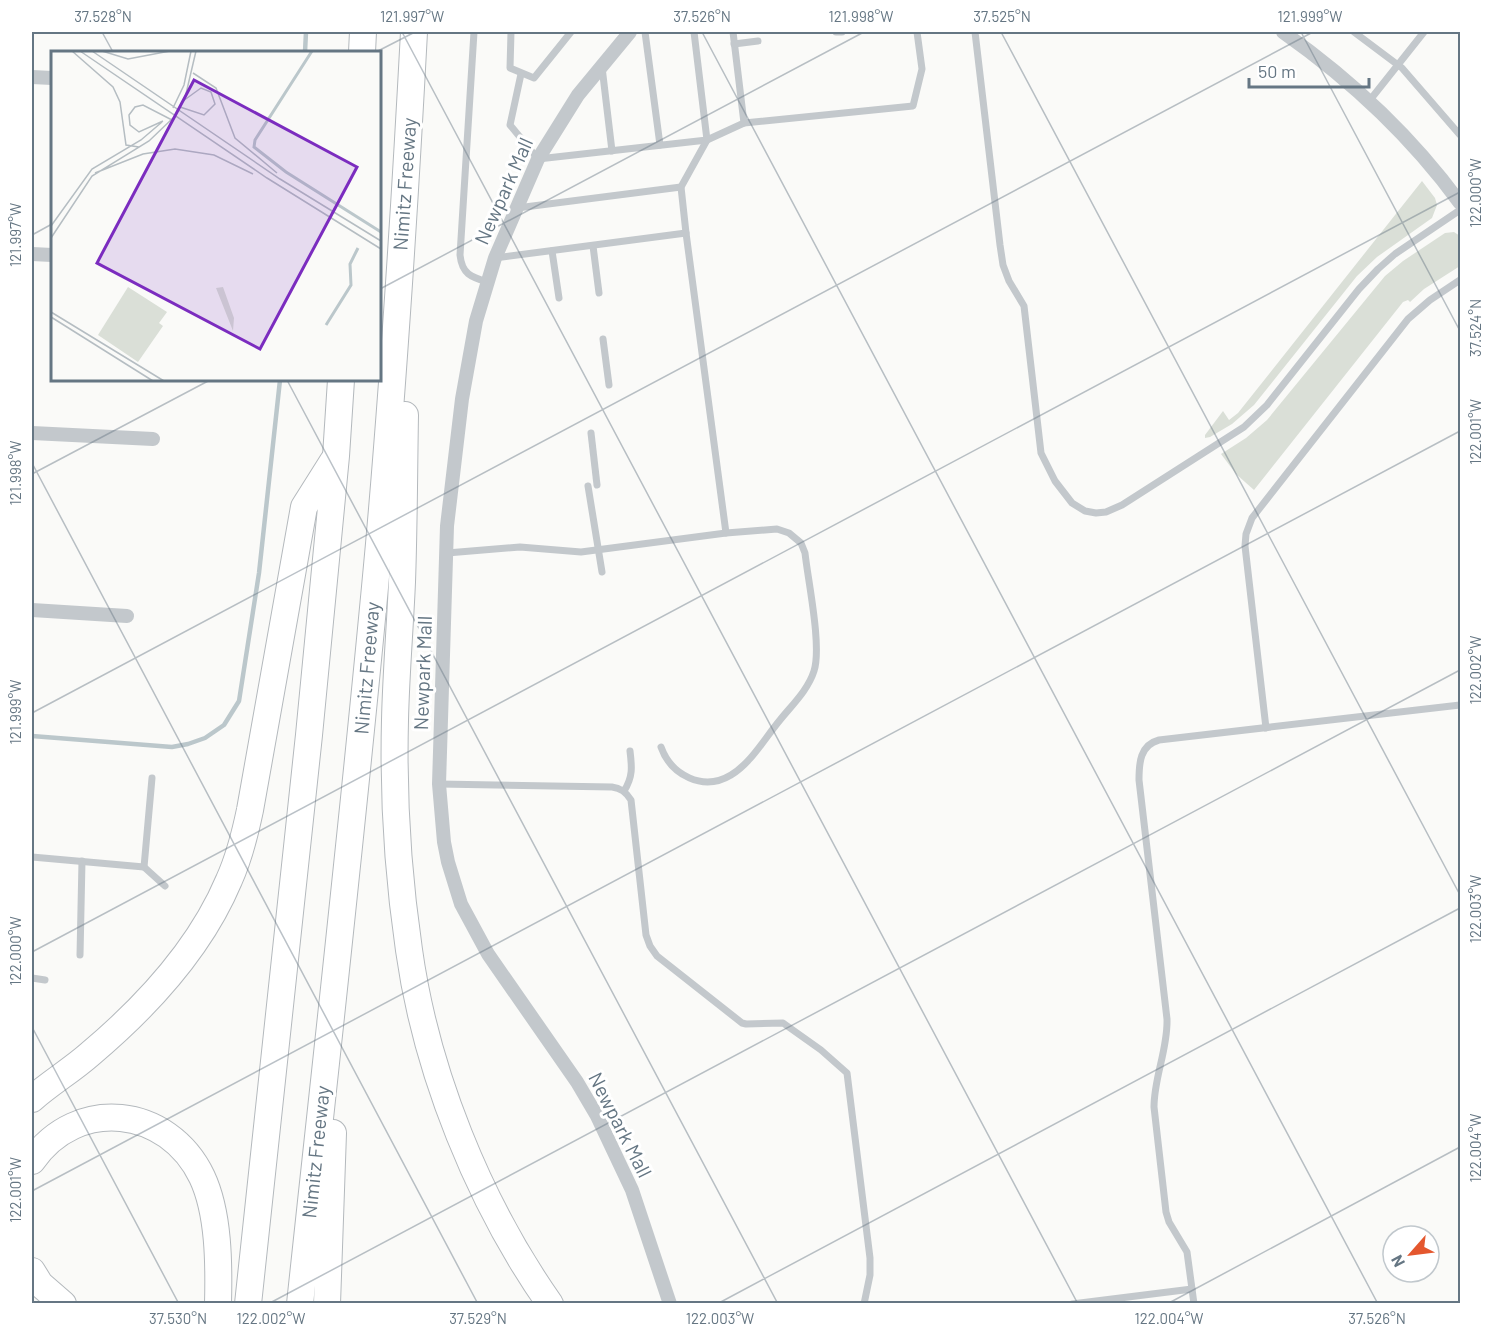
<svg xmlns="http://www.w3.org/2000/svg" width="1492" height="1335" font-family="Barlow,sans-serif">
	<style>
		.green { fill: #dadfd7 }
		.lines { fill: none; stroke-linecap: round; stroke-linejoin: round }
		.stream { stroke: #bbc7cb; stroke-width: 4.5 }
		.highway-casing { stroke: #b4b9bd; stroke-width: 28 }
		.lane { stroke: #c3c8cc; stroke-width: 7 }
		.street { stroke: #c3c8cc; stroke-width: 14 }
		.highway { stroke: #fff; stroke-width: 26 }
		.ticks { fill: none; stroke: #657683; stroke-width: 1.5; stroke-opacity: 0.45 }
		.labels { text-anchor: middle; stroke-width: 6; stroke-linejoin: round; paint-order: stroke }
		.street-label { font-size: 20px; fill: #657683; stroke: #fff }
		.inset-river { fill: none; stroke: #bbc7cb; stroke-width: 3 }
		.inset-road { fill: none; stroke: #b5bdc2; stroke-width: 1.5 }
		.view { fill: #7b2cbf; fill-opacity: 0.15; stroke: #7b2cbf; stroke-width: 3 }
		.inset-edge { fill: none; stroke: #657683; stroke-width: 3 }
		.neatline { fill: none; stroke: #657683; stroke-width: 2 }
		.ticks-label { font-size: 15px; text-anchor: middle; fill: #657683 }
	</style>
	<rect width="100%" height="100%" fill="#fafaf8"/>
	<!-- green -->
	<g class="green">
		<polygon points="1422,181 1435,198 1437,205 1432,218 1377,257 1357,276 1254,405 1232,424 1210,437 1205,438 1205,435 1223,411 1229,420 1238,413"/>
		<polygon points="1454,232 1460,236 1460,266 1424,289 1410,302 1408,300 1403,302 1254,490 1236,474 1221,454 1246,438 1267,420 1385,276 1403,261 1445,233"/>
	</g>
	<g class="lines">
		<!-- stream -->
		<g class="stream">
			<polyline points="305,52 306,32"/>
			<polyline points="32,736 172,747 188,744 205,738 224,725 239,701 259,573 280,380"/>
		</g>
		<defs>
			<g id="highway">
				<polyline points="362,52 363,32"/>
				<path d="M405,415c-1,56 -1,111 -3,167 -2,46 -6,92 -7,138 -2,77 3,155 14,230 17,122 70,253 141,354"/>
				<path d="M32,1099c18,-16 40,-29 58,-45 57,-48 110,-105 139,-174 10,-22 16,-46 21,-70l54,-303 29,-46"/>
				<path d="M32,1161c45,-65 136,-55 170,16 17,36 17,88 16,127"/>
				<polyline points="32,1271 40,1284 63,1304"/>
				<polyline points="248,1304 309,735 336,456 341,380"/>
				<path d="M300,1304c27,-254 56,-507 79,-760 15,-171 26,-342 35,-512"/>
				<polyline points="327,1304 333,1133"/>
			</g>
		</defs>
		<!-- highway casing -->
		<use href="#highway" class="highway-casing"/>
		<!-- lane -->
		<g class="lane">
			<path d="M474,32l-14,223c2,19 11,22 27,27"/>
			<polyline points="511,32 510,68 534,78 571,32"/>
			<polyline points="645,32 660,145"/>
			<polyline points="733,32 744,123 913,106 922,69 917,32"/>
			<polyline points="836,32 842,32"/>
			<polyline points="975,32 1000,245 1003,265 1009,281 1024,306 1041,453 1055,481 1072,503 1085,511 1096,513 1106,512 1122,505 1244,427 1267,405 1359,289 1378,269 1395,254 1460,210"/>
			<polyline points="1354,32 1402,68 1460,135"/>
			<polyline points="734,44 758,41"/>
			<polyline points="602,67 612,151"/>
			<polyline points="521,74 510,125 538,159 707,140 694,32"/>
			<polyline points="1370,100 1424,32"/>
			<polyline points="517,208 681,187"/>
			<polyline points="686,233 681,187 707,140 744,123"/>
			<polyline points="593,246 599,293"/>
			<polyline points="552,251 559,298"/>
			<polyline points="495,258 686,233 726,533"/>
			<polyline points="603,339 609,385"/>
			<polyline points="591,433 597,485"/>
			<polyline points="588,486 602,572"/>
			<path d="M447,553l73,-6 61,5 145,-19 51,-4 12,4 12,10 4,10c3,28 17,93 9,118 -6,19 -22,34 -34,49 -15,18 -29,43 -49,55 -28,17 -60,0 -70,-28"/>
			<polyline points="1266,728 1245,546 1246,534 1252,518 1408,319 1430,300 1460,280"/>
			<path d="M439,784l173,3c9,1 14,5 19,13l15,135 4,11 7,10 85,67 4,1 37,-1 38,27 26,23 23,185v17l-6,29"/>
			<path d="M624,791c9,-14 8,-24 6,-40"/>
			<polyline points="32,857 144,867 165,886"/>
			<polyline points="144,867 152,778"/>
			<polyline points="80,955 82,861"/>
			<polyline points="32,978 45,980"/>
			<path d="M1192,1289l-5,-37 -18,-30 -3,-10 -12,-105c0,-30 14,-58 13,-88l-28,-239c0,-17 1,-35 20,-40l301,-35"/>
			<polyline points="1072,1304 1192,1289 1194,1304"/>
		</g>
		<!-- street -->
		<g class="street">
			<polyline points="630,32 578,95 538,159 495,258 476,321 462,399 447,526 439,784 444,842 448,862 461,904 488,954 577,1082 597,1116 632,1190 670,1304"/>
			<path d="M1283,32c68,48 128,104 177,171"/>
			<polyline points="32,77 52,78"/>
			<polyline points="32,254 52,255"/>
			<polyline points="32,433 153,439"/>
			<polyline points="32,610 127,616"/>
		</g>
		<!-- highway -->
		<use href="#highway" class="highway"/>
	</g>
	<!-- ticks -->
	<path class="ticks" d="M102,32l11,20M402,32l676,1272M702,32l676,1272M1001,32l459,863M1301,32l159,299M376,52l39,-20M32,235l20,-11M380,289l484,-257M287,380l491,924M32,463l446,841M32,474l178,-94M32,713l1281,-681M32,952l1428,-760M32,1027l147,277M32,1191l1428,-760M268,1304l1192,-634M717,1304l743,-396M1167,1304l293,-157"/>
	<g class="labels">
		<!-- street labels -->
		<g class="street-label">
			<text transform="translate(405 184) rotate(-86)" y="7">Nimitz Freeway</text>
			<text transform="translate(504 191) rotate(-66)" y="7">Newpark Mall</text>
			<text transform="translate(367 668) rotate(-85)" y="7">Nimitz Freeway</text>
			<text transform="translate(423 673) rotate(-88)" y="7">Newpark Mall</text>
			<text transform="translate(620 1125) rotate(63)" y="7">Newpark Mall</text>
			<text transform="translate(316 1152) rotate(-84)" y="7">Nimitz Freeway</text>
		</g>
	</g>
	<!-- overview -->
	<g transform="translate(51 51)">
		<rect width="330" height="330" fill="#fafaf8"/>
		<path d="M77,236l39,25 -8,11 4,3 -25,36 -40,-27zM172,236l11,31 -1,13 -17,-43z" fill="#dadfd7"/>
		<path class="inset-river" d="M261,0l-57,89 -1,7 32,25 95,60M275,274l25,-40 -1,-21 8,-16"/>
		<path class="inset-road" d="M21,0l41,36 7,15 6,43 13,2M29,0l187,127 114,71M41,0l188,128 101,62M51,0l26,8 42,-8M142,22l23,15 19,50 42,35M134,47l11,-47M129,56l24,8 11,-11 -4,-12 -10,-4 -18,13M122,57l11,-23 7,-34M112,70l-24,11 -9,-7 -1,-10 6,-8 8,-2 29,15M44,122l48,-19 32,-5 39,6 39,19M0,175l41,-57 49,-29 21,-18M0,187l41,-62 57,-35 24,-23M0,261l113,69M0,266l102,64"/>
		<path class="view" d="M143,29l163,87 -97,182 -163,-86z"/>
		<rect width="330" height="330" class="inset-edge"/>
	</g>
	<!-- border -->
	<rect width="1492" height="1335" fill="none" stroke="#ffffff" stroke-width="66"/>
	<!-- north arrow -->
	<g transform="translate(1411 1254) rotate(242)"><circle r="28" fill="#ffffff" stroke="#c1c8cd" stroke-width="1.5"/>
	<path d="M0-4.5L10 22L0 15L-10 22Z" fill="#e4572e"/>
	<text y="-9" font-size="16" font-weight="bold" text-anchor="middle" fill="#657683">N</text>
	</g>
	<!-- scale -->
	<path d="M1249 78v9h120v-9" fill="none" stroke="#657683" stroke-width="3"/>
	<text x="1258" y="78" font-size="18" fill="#657683" stroke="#ffffff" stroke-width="4.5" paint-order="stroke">50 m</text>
	<rect x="33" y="33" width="1426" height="1269" class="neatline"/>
	<g class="ticks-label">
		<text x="103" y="22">37.528°N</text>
		<text x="412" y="22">121.997°W</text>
		<text x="702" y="22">37.526°N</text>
		<text x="861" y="22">121.998°W</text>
		<text x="1002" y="22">37.525°N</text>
		<text x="1310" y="22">121.999°W</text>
		<text transform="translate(1476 193) rotate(-90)" y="5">122.000°W</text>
		<text transform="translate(16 235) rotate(-90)" y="5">121.997°W</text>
		<text transform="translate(1476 328) rotate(-90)" y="5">37.524°N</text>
		<text transform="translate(1476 432) rotate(-90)" y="5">122.001°W</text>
		<text transform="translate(16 473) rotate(-90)" y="5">121.998°W</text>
		<text transform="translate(1476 670) rotate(-90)" y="5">122.002°W</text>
		<text transform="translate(16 712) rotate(-90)" y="5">121.999°W</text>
		<text transform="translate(1476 909) rotate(-90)" y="5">122.003°W</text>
		<text transform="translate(16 951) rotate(-90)" y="5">122.000°W</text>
		<text transform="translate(1476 1148) rotate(-90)" y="5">122.004°W</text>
		<text transform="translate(16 1190) rotate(-90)" y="5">122.001°W</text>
		<text x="178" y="1324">37.530°N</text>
		<text x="271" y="1324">122.002°W</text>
		<text x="478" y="1324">37.529°N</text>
		<text x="720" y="1324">122.003°W</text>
		<text x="1169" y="1324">122.004°W</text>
		<text x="1377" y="1324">37.526°N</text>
	</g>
</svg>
